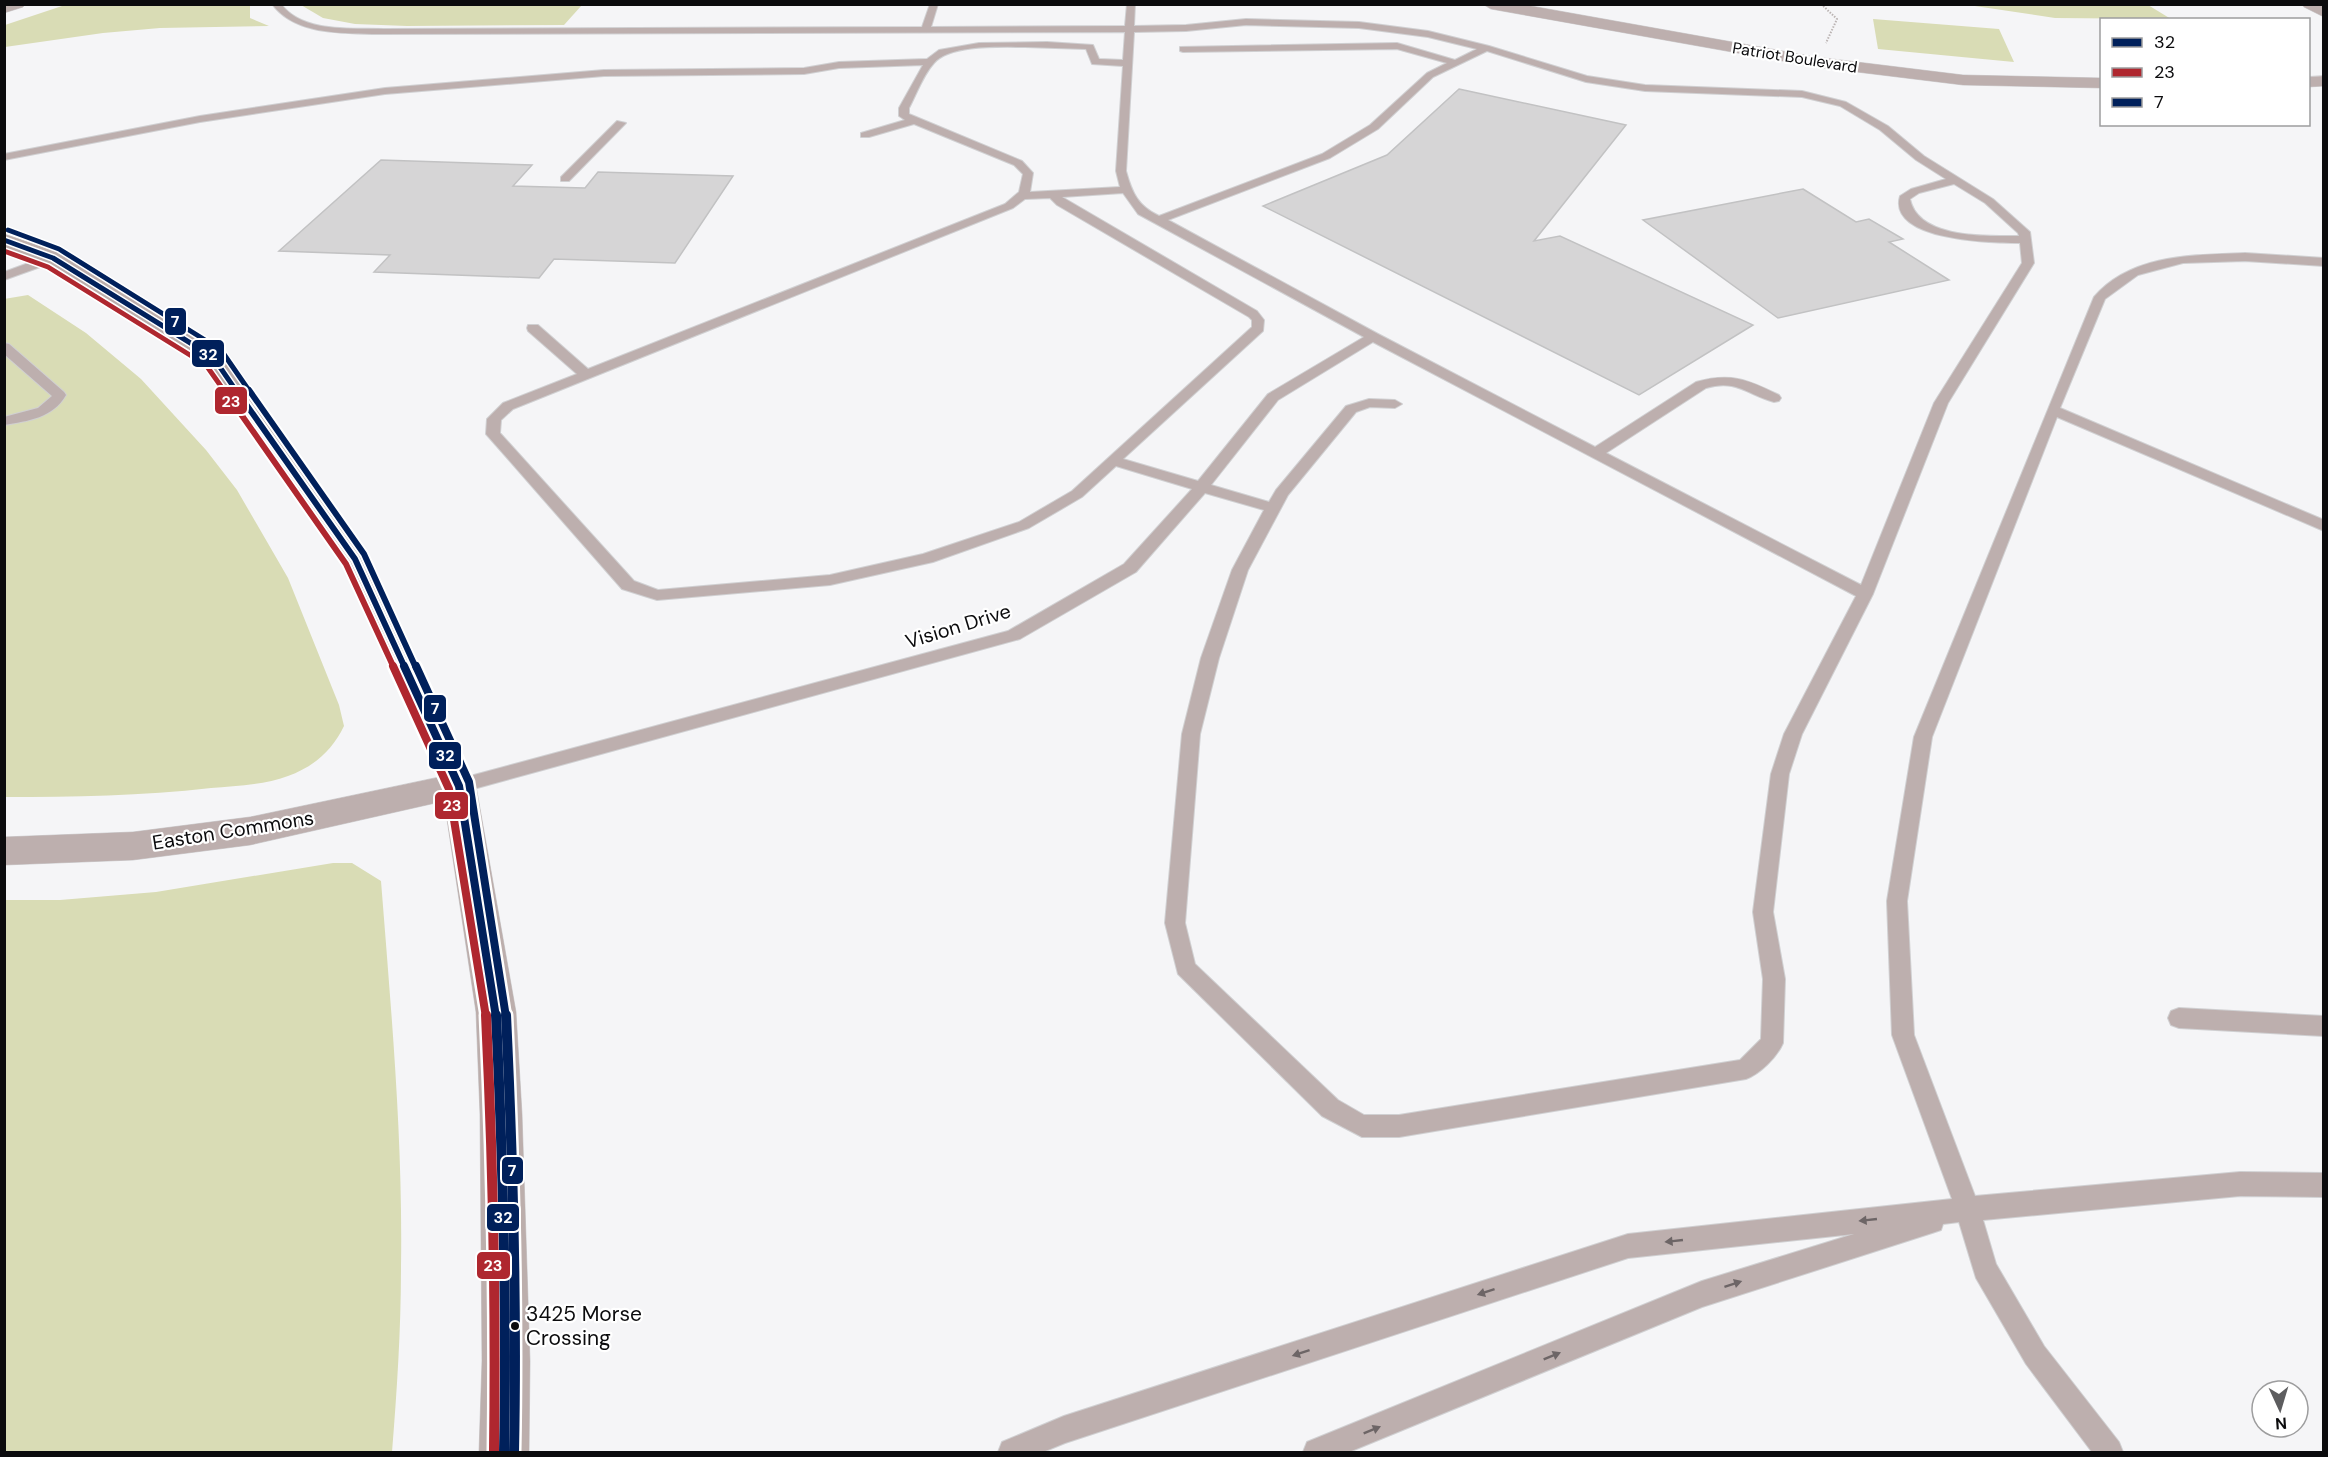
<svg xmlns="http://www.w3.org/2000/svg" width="2328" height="1457" font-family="'DM Sans',sans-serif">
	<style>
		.green { fill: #d9dcb5 }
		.building { fill: #d6d5d6; stroke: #c2c2c3; stroke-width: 1.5 }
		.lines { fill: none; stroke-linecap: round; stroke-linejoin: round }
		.service-casing { stroke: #d0d0d2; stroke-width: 2 }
		.minor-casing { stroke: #d0d0d2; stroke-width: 1 }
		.tertiary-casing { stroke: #d0d0d2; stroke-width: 1 }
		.secondary-casing { stroke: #d0d0d2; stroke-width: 1 }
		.path { stroke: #bab3b2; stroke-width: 2; stroke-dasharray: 1.5 1.5; stroke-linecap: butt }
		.service { fill: #bdafae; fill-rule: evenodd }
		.minor { fill: #bdafae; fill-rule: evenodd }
		.tertiary { fill: #bdafae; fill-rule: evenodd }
		.secondary { fill: #bcaeac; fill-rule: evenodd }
		.bus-1-far3-casing { stroke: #fff; stroke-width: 8 }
		.bus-1-far2-casing { stroke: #fff; stroke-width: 10 }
		.bus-1-far1-casing { stroke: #fff; stroke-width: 13 }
		.bus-1-casing { stroke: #fff; stroke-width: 15 }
		.bus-2-far3-casing { stroke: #fff; stroke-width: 8 }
		.bus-2-far2-casing { stroke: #fff; stroke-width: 10 }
		.bus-2-far1-casing { stroke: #fff; stroke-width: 13 }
		.bus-2-casing { stroke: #fff; stroke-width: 15 }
		.bus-3-far3-casing { stroke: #fff; stroke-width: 8 }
		.bus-3-far2-casing { stroke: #fff; stroke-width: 10 }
		.bus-3-far1-casing { stroke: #fff; stroke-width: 13 }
		.bus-3-casing { stroke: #fff; stroke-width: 15 }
		.bus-1-far3 { stroke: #00205b; stroke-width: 5 }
		.bus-1-far2 { stroke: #00205b; stroke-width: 6 }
		.bus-1-far1 { stroke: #00205b; stroke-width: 8 }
		.bus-1 { stroke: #00205b; stroke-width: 10 }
		.bus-2-far3 { stroke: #af272f; stroke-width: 5 }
		.bus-2-far2 { stroke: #af272f; stroke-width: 6 }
		.bus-2-far1 { stroke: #af272f; stroke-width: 8 }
		.bus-2 { stroke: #af272f; stroke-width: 10 }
		.bus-3-far3 { stroke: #00205b; stroke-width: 5 }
		.bus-3-far2 { stroke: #00205b; stroke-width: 6 }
		.bus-3-far1 { stroke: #00205b; stroke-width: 8 }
		.bus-3 { stroke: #00205b; stroke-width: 10 }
		.oneway { fill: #6d6566 }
		.bus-dot { fill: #0b0b0d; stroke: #fff; stroke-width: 2 }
		.labels { text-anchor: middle; stroke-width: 4.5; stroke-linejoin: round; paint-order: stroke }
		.far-street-label { font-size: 16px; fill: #0b0b0d; stroke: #fff }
		.street-label { font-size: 20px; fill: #0b0b0d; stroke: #fff }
		.near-bus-label { font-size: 21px; fill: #0b0b0d; stroke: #fff; text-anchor: start }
		.line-badge { stroke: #fff; stroke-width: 2 }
		.badge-label { font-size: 16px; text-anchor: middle; font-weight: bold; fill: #fff }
	</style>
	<rect width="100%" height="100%" fill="#f5f5f7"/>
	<!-- green -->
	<g class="green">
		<polygon points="68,4 250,5 250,18 269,26 160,28 103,33 5,47 5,25"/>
		<polygon points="301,5 301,4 582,5 564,25 407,26 355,24 323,18"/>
		<polygon points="1968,5 2148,5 2171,19 2055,18"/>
		<polygon points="1873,19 1999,29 2014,62 1878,49"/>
		<path d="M28,295l58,38 55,46 65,71 31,40 51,88 51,127 5,21c-12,25 -31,41 -56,50 -24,9 -53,10 -77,12 -69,8 -137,9 -206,9l-1,-498z"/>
		<path d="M333,863h19l29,18c10,128 22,257 20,386 0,62 -4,124 -9,185h-387v-552h55l96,-8z"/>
	</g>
	<!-- building -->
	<g class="building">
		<polygon points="1459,89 1626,125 1534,241 1560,236 1753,325 1639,395 1263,206 1387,155"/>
		<polygon points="381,160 532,165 513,186 585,188 598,172 733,176 675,263 554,259 539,278 374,272 390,255 279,251"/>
		<polygon points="1803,189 1856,222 1869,219 1903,239 1889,242 1949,280 1778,318 1643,220"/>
	</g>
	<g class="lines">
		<defs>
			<g id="service">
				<path d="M272,4h9c21,29 71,24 103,25l538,-2 8,-23h8l-7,23 194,-1 2,-22h8l-1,22 52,-1 60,-6 113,3 69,9 61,15 98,30 58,9 157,6 44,11 42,24 36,30 69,43 37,33 4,31 -86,140 -75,191 -71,140 -13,40 -16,138 12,67 -2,64c-6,14 -23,31 -37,36l-347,58h-37l-40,-21 -144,-142 -13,-51 17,-189 19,-76 31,-88 32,-60 -59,-17 -69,79 -116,67 -561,154 -7,-2 -2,-5 2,-5 7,-2 549,-148 116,-67 68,-75 -76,-23 -34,31 -53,31 -96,34 -103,23 -173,15 -35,-11 -136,-155 1,-15 16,-16 74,-29 -49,-43 -1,-3 1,-3h10l50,44 417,-165 14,-12 4,-18 -9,-9 -100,-41 -45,13h-8v-4l44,-13 -6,-4v-8l24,-43 -84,3 -35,6 -200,2 -219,18 -185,28 -196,38v-6l196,-38 185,-28 219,-18 200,-2 35,-6 88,-3 12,-9 40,-7 68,-1 46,3 6,14 24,1 2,-28 -753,2c-34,-1 -78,0 -100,-30zM1246,25l113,3 69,9 49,12 -22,11 -58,-17 -217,4v4l3,1 214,-3 50,14 -20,10 -57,52 -48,29 -163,62c-21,-10 -27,-23 -33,-45l8,-139 52,-1zM1025,47l61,2 6,15 31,2 -7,105 4,16 -90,5 3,-19 -11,-12 -113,-47v-6c8,-15 14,-33 25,-45 17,-19 67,-16 91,-16zM1487,51l99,31 59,9 157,6 38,9 40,24 36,30 30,19 -35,10 -11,7c-13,45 94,47 120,47l2,20 -88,140 -73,182 -255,-132 100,-65c31,-9 41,7 68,14l5,-1 2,-3 -2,-3c-31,-15 -48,-23 -83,-13l-101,65 -217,-113 -210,-114 162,-62 48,-29 55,-52zM1954,184l31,19 33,30 1,3c-33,0 -101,3 -109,-37l9,-6zM1123,193l15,21 226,123 -96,57 -70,87 -75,-22 140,-128 1,-11 -7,-9 -195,-114zM1050,198l7,7 192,112 3,3v7l-180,164 -53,31 -96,32 -93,21 -172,15 -24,-9 -134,-148 1,-13 12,-11 500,-201 12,-9zM1373,342l483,254 -72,138 -13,40 -18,138 10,67 -2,60 -21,21 -341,55h-35l-26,-15 -143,-136 -10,-41 15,-189 19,-76 29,-88 40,-75 68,-83 14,-5 25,1 7,-4 -7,-4 -26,-1 -23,7 -70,84 -7,12 -58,-17 67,-85z"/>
				<polygon points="617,121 626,123 569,181 561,181 561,177"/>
				<path d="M2245,253l79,5v8l-79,-5 -62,2 -45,12 -33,24 -45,109 264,112v11l-267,-114 -125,320 -25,164 7,134 61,161 265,-24 84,1v24l-84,-1 -257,24 13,44 48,82 75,96 4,10h-31l-66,-88 -50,-86 -17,-56 -16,2 -2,6 -9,3 -230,74 -353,145h-46l4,-10 395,-161 152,-47 -226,24 -563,185 -22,9h-45l4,-10 62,-26 564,-182 324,-35 -60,-164 -5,-134 27,-164 180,-440c37,-43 100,-42 151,-44z"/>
				<polygon points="53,254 57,255 57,261 4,280 4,272"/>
				<path d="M4,343l5,1 55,48 2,3c-13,23 -38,26 -62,30v-8l34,-9 14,-12 -48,-42z"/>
				<polygon points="2179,1008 2324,1016 2324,1036 2179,1028 2171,1025 2168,1018 2171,1011"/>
			</g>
			<g id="minor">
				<polygon points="1483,4 1520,4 1816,57 1963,75 2102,78 2102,88 1963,85 1816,67 1491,9"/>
				<polygon points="2302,4 2324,5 2324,17 2304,7"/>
				<polygon points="2324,76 2324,86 2308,87 2308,77"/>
			</g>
			<g id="tertiary">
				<polygon points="4,4 25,4 23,7 4,13"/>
				<polygon points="459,773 471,777 476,786 471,795 250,845 133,860 4,865 4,837 133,832 250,817"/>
			</g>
			<polygon id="secondary" points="4,234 61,253 222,352 369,559 476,786 516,1012 522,1114 530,1361 529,1452 479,1452 482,1361 480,1114 476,1012 442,786 341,560 204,362 45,263 4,248"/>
		</defs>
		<!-- service casing -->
		<use href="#service" class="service-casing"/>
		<!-- minor casing -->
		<use href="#minor" class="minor-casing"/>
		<!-- tertiary casing -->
		<use href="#tertiary" class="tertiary-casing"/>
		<!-- secondary casing -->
		<use href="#secondary" class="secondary-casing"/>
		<!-- path -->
		<polyline class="path" points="1821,4 1837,19 1826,43"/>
		<!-- service -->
		<use href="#service" class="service"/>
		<!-- minor -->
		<use href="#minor" class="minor"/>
		<!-- tertiary -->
		<use href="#tertiary" class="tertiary"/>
		<!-- secondary -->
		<use href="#secondary" class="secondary"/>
		<defs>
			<polyline id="bus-1-far3" points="4,240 53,258 213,357 237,392"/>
			<polyline id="bus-1-far2" points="236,390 355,559 405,668"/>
			<polyline id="bus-1-far1" points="404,666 459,786 496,1017"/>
			<path id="bus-1" d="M496,1015c7,146 11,291 8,437"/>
			<polyline id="bus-2-far3" points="4,251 48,267 206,365 225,392"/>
			<polyline id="bus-2-far2" points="224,390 346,564 394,668"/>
			<polyline id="bus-2-far1" points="393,666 449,789 486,1017"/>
			<path id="bus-2" d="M486,1015c7,146 10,291 8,437"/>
			<polyline id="bus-3-far3" points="8,230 59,249 221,350 250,392"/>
			<polyline id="bus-3-far2" points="249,390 364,554 416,668"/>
			<polyline id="bus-3-far1" points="416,666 469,782 506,1017"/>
			<path id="bus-3" d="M506,1015c7,146 11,291 8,437"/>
		</defs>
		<!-- bus-1-far3 casing -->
		<use href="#bus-1-far3" class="bus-1-far3-casing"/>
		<!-- bus-1-far2 casing -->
		<use href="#bus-1-far2" class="bus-1-far2-casing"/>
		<!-- bus-1-far1 casing -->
		<use href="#bus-1-far1" class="bus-1-far1-casing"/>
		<!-- bus-1 casing -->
		<use href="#bus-1" class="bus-1-casing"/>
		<!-- bus-2-far3 casing -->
		<use href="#bus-2-far3" class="bus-2-far3-casing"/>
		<!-- bus-2-far2 casing -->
		<use href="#bus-2-far2" class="bus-2-far2-casing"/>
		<!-- bus-2-far1 casing -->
		<use href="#bus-2-far1" class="bus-2-far1-casing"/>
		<!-- bus-2 casing -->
		<use href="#bus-2" class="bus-2-casing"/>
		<!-- bus-3-far3 casing -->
		<use href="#bus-3-far3" class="bus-3-far3-casing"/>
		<!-- bus-3-far2 casing -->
		<use href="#bus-3-far2" class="bus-3-far2-casing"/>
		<!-- bus-3-far1 casing -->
		<use href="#bus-3-far1" class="bus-3-far1-casing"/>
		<!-- bus-3 casing -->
		<use href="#bus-3" class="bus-3-casing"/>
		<!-- bus-1-far3 -->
		<use href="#bus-1-far3" class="bus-1-far3"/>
		<!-- bus-1-far2 -->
		<use href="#bus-1-far2" class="bus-1-far2"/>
		<!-- bus-1-far1 -->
		<use href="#bus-1-far1" class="bus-1-far1"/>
		<!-- bus-1 -->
		<use href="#bus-1" class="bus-1"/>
		<!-- bus-2-far3 -->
		<use href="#bus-2-far3" class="bus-2-far3"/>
		<!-- bus-2-far2 -->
		<use href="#bus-2-far2" class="bus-2-far2"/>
		<!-- bus-2-far1 -->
		<use href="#bus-2-far1" class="bus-2-far1"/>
		<!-- bus-2 -->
		<use href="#bus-2" class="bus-2"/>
		<!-- bus-3-far3 -->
		<use href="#bus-3-far3" class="bus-3-far3"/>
		<!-- bus-3-far2 -->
		<use href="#bus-3-far2" class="bus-3-far2"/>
		<!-- bus-3-far1 -->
		<use href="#bus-3-far1" class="bus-3-far1"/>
		<!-- bus-3 -->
		<use href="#bus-3" class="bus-3"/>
	</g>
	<!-- one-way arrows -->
	<defs><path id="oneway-solid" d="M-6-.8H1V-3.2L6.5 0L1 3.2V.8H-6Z" transform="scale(1.5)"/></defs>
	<g class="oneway">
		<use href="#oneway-solid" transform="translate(1868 1220) rotate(174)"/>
		<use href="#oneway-solid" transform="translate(1674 1241) rotate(174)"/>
		<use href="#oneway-solid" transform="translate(1733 1284) rotate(-18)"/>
		<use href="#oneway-solid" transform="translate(1486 1292) rotate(162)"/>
		<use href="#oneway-solid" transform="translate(1301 1353) rotate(162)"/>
		<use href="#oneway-solid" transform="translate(1552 1356) rotate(-22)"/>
		<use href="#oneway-solid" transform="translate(1372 1430) rotate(-22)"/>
	</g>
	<!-- markers -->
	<circle class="bus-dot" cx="515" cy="1326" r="5"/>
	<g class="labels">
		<!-- far-street labels -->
		<g class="far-street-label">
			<text transform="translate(1795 57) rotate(9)" y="6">Patriot Boulevard</text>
		</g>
		<!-- street labels -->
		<g class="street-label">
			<text transform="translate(958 626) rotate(-17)" y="7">Vision Drive</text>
			<text transform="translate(233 830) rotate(-9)" y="7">Easton Commons</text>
		</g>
		<!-- near-bus labels -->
		<g class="near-bus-label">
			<text x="526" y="1321">3425 Morse<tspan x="526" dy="24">Crossing</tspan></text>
		</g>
	</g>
	<g class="line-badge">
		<rect x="164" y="307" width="23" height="29" rx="6" fill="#00205b"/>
		<rect x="191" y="339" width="34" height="29" rx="6" fill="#00205b"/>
		<rect x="214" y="386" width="34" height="29" rx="6" fill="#af272f"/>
		<rect x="423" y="694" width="24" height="29" rx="6" fill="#00205b"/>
		<rect x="428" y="741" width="34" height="29" rx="6" fill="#00205b"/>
		<rect x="434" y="791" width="35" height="29" rx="6" fill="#af272f"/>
		<rect x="501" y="1156" width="23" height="29" rx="6" fill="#00205b"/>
		<rect x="486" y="1203" width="34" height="29" rx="6" fill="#00205b"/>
		<rect x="476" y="1251" width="35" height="29" rx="6" fill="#af272f"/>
	</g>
	<g class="badge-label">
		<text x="175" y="327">7</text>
		<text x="208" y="360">32</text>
		<text x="231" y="407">23</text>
		<text x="435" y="714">7</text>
		<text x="445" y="761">32</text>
		<text x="452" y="811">23</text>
		<text x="512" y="1176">7</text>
		<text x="503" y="1223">32</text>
		<text x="493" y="1271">23</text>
	</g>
	<!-- border -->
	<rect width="2328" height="1457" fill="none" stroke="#0b0b0d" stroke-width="12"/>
	<!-- legend -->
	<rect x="2100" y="18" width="210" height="108" fill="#ffffff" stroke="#9d9d9e" stroke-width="1.5"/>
	<rect x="2112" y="38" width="30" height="9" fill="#00205b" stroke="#9d9d9e" stroke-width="1.5"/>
	<text x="2154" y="48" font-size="18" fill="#0b0b0d">32</text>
	<rect x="2112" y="68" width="30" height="9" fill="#af272f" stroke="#9d9d9e" stroke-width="1.5"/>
	<text x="2154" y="78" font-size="18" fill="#0b0b0d">23</text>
	<rect x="2112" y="98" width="30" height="9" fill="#00205b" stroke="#9d9d9e" stroke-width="1.5"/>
	<text x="2154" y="108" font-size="18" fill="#0b0b0d">7</text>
	<!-- north arrow -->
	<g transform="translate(2280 1409) rotate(176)"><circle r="28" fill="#ffffff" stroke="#9d9d9e" stroke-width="1.5"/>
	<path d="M0-4.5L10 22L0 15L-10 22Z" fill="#5d5d5f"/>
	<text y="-9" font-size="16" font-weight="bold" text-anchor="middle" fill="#0b0b0d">N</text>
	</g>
</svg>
